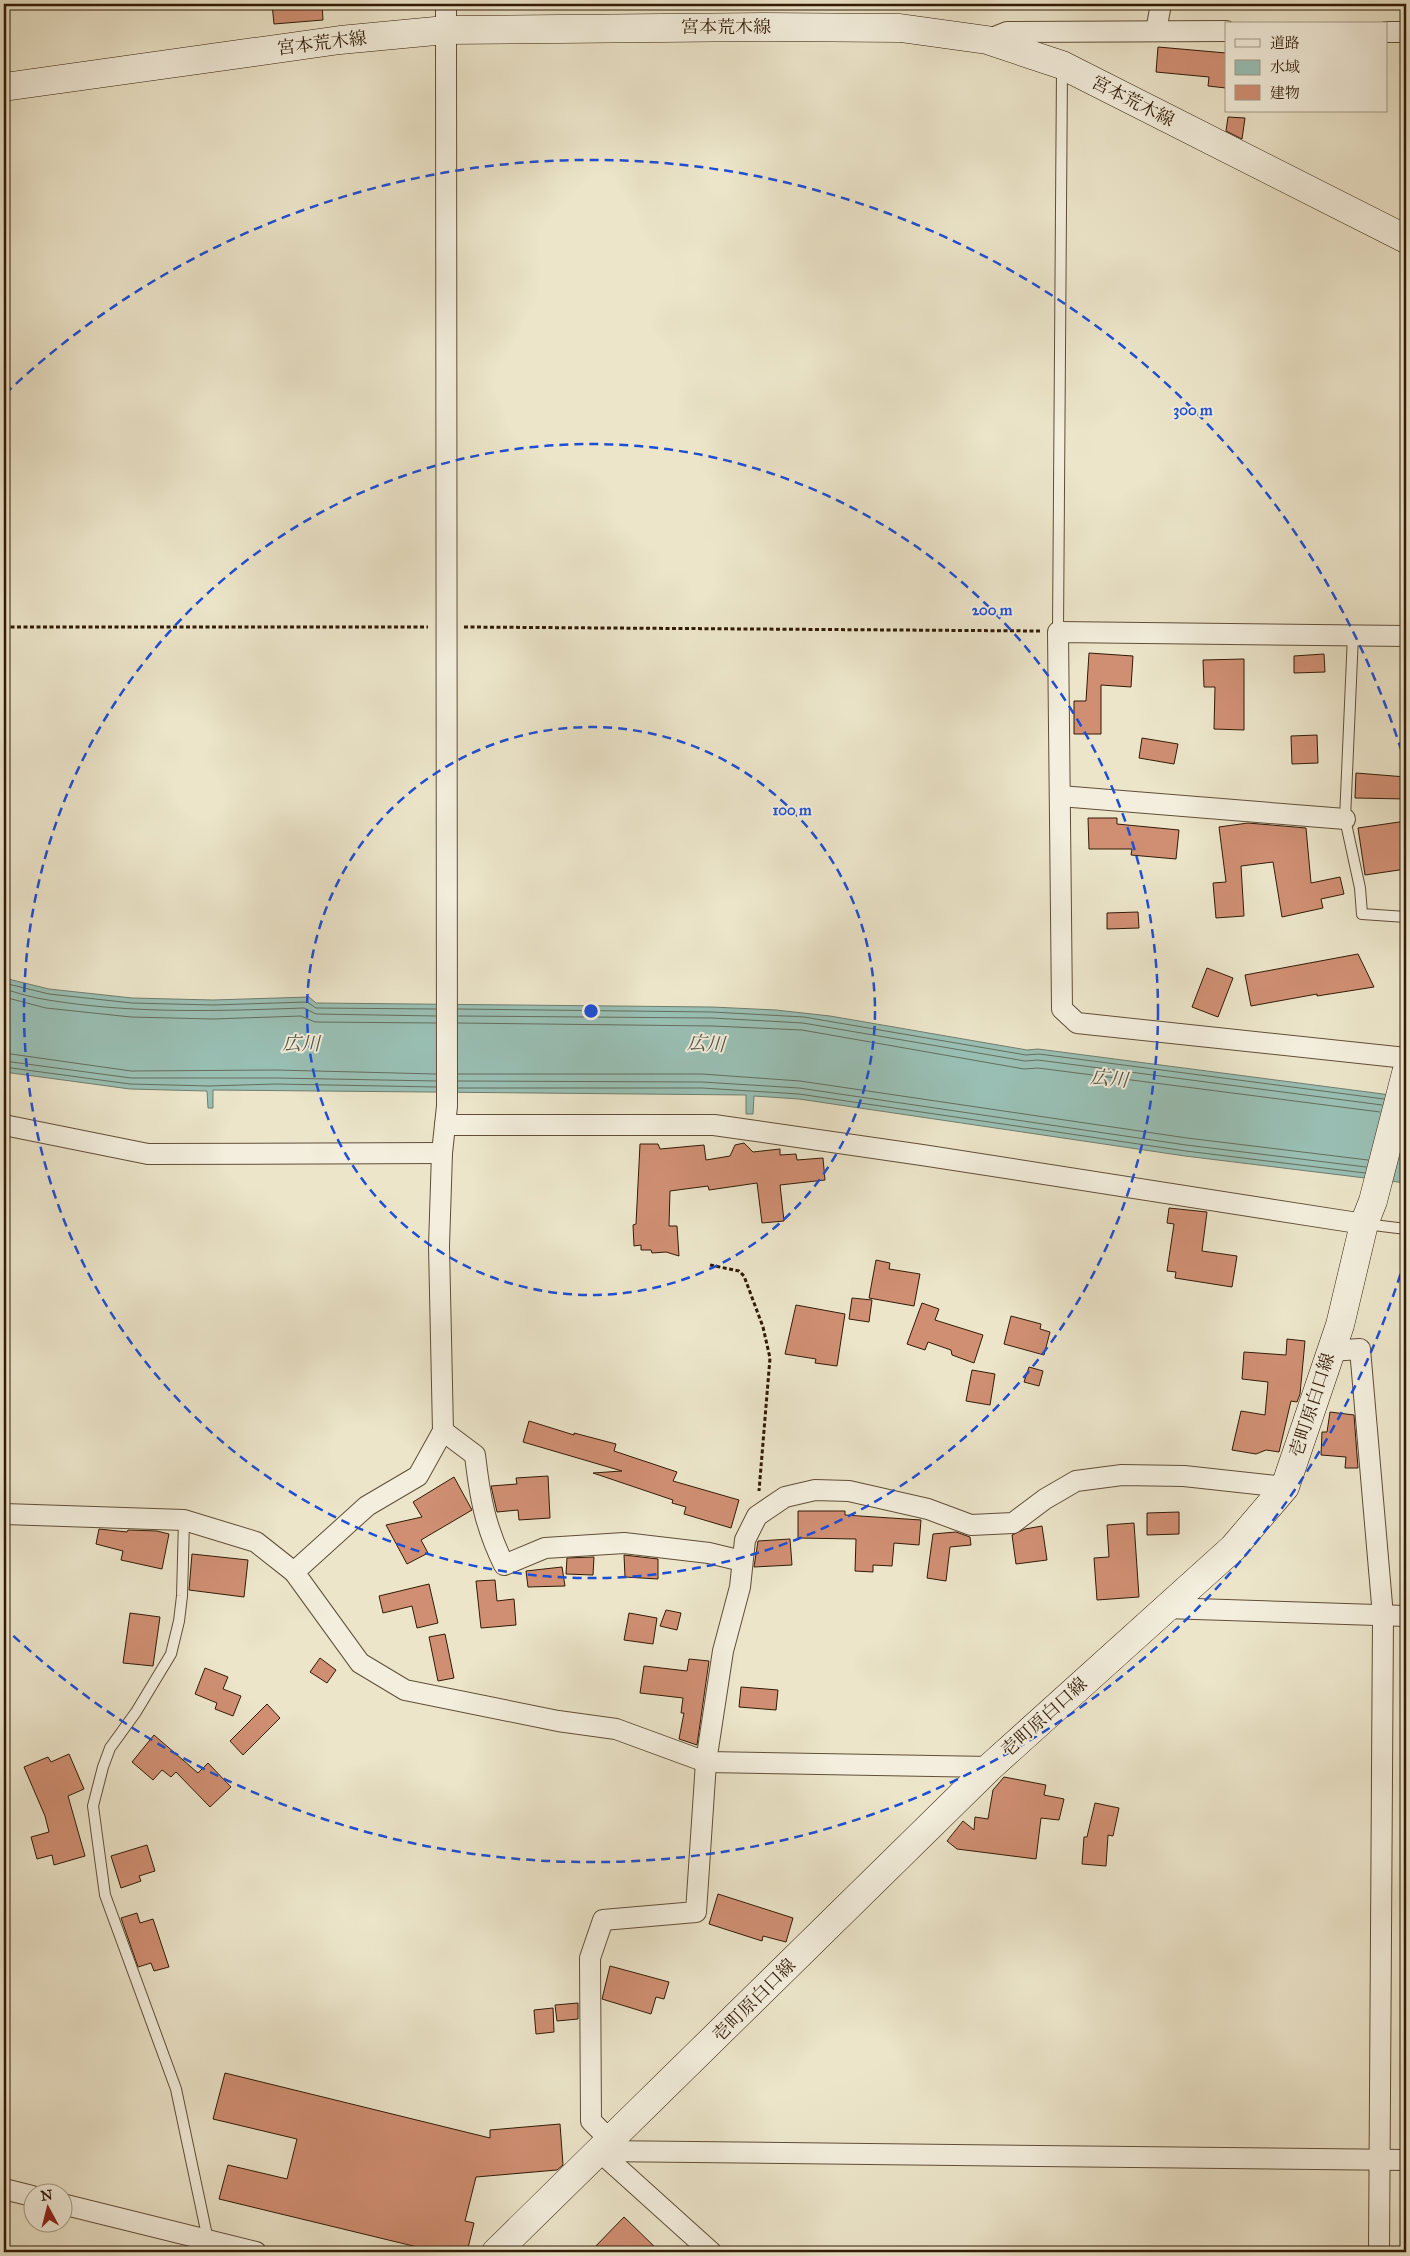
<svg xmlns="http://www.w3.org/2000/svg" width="1410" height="2256" font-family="'IM FELL Great Primer','Noto Serif JP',serif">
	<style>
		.water { fill: #99bfb4; stroke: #6f7d6e }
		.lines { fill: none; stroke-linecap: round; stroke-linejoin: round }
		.shore { stroke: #656d5d; stroke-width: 1 }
		.building { fill: #d08f73; stroke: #311b06 }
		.lane-casing { stroke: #604e37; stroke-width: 12 }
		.street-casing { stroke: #604e37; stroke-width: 22 }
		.secondary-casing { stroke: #311b06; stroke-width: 29 }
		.path { stroke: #311b06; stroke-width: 3; stroke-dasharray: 4 2.5; stroke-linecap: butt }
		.lane { stroke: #f3eedd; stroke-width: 10 }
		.street { stroke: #f3eedd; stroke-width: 20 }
		.secondary { stroke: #f3eedd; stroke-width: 28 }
		.ring { fill: none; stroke: #1d4ed8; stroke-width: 2.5; stroke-dasharray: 9 6 }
		.labels { text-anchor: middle; stroke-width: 4; stroke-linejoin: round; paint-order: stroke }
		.street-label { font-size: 18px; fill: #311b06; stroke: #f3eedd }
		.water-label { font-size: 19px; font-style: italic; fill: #555443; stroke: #f3eedd }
		.centre { fill: #1d4ed8; stroke: #f3eedd; stroke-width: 2.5 }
		.ring-label { font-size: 15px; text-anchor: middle; font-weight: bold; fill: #1d4ed8; stroke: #f3eedd; stroke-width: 4; stroke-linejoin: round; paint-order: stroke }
	</style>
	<rect width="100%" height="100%" fill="#ece5ca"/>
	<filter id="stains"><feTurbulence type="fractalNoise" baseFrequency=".004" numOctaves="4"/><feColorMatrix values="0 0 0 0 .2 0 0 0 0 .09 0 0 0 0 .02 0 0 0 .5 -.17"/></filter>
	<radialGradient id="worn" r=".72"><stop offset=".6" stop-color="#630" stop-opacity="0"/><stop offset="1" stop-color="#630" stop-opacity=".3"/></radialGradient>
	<!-- water -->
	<polygon class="water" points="4,978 49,989 132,998 213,1000 309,997 316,1003 712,1007 776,1010 830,1016 1027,1050 1038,1049 1406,1097 1406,1183 1185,1156 799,1099 754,1096 753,1114 746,1114 746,1095 213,1090 213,1108 208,1108 207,1091 130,1089 4,1072"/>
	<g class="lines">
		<!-- shore -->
		<g class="shore">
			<polyline points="4,983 49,994 132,1003 213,1005 307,1002 316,1008 436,1009"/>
			<path d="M4,989c14,4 29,9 44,11 85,14 171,11 256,8l12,6 120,2"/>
			<polyline points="4,997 46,1008 131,1017 213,1019 301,1016 315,1022 436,1023"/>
			<polyline points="458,1009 712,1012 804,1017 1026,1055 1039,1054 1384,1099"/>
			<polyline points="458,1016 712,1018 803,1023 1025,1061 1038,1060 1382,1105"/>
			<polyline points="458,1023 712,1026 802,1030 1024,1069 1038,1068 1380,1112"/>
			<polyline points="4,1053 131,1071 276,1070 436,1074"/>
			<polyline points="4,1061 131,1078 276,1078 436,1081"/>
			<polyline points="4,1067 130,1084 209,1086 276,1084 436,1087"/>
			<polyline points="458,1074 702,1074 800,1081 1187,1138 1368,1160"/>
			<polyline points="458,1081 702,1082 799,1088 1186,1145 1366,1167"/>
			<polyline points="458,1088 702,1088 799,1094 1186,1151 1365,1173"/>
		</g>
	</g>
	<!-- building -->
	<g class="building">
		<polygon points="272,4 322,4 323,20 274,24"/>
		<polygon points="1158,47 1226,53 1226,88 1208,86 1209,77 1156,72"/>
		<polygon points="1228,117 1245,118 1242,139 1226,131"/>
		<polygon points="1089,653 1133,656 1131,687 1101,685 1101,734 1074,734 1074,701 1086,701"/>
		<polygon points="1324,654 1325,672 1294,673 1294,656"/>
		<polygon points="1244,659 1244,730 1214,729 1215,687 1204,687 1203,660"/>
		<polygon points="1317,735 1318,763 1292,764 1291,736"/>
		<polygon points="1142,738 1178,744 1174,764 1139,758"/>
		<polygon points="1356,773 1406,777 1406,799 1355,798"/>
		<polygon points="1088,818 1117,818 1117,824 1179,830 1176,859 1131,855 1132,849 1089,849"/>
		<polygon points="1406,821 1406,869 1365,875 1358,828"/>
		<polygon points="1248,823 1306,828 1311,883 1340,877 1344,894 1321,899 1323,908 1282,917 1273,862 1241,866 1244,916 1216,918 1213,883 1226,882 1219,827"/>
		<polygon points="1138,912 1139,928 1107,929 1107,913"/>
		<polygon points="1358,954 1374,987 1317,996 1317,994 1251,1006 1245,975"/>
		<polygon points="1207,968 1233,978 1218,1017 1192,1007"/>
		<polygon points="744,1143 753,1152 780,1149 780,1155 796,1154 797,1160 823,1158 825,1180 780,1185 784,1221 762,1223 757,1183 709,1190 708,1186 670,1191 669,1226 677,1226 679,1256 666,1252 652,1253 651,1250 641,1250 641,1245 634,1246 633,1225 636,1224 640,1144 658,1144 660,1149 704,1145 706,1160 730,1156 735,1145"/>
		<polygon points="1169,1208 1207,1212 1202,1251 1237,1256 1232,1287 1175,1278 1176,1272 1167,1271 1174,1224 1167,1223"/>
		<polygon points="876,1260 890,1263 889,1269 920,1274 914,1306 869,1298"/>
		<polygon points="852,1298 872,1300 869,1322 849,1319"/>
		<polygon points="922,1303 939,1309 935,1320 983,1335 974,1363 952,1355 951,1350 928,1342 925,1350 907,1344"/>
		<polygon points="796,1305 845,1314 837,1366 815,1363 816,1359 785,1354"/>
		<polygon points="1011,1316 1041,1324 1040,1329 1050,1332 1044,1355 1004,1344"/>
		<polygon points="1287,1339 1305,1341 1300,1394 1297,1402 1291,1401 1279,1452 1266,1450 1256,1454 1232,1450 1241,1411 1265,1415 1268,1382 1242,1379 1244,1352 1286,1355"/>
		<polygon points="1029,1367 1043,1371 1039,1386 1024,1382"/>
		<polygon points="972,1370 995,1374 990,1405 966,1401"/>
		<polygon points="1330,1412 1354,1415 1358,1468 1345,1468 1346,1457 1321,1455 1322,1432 1327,1432"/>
		<polygon points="529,1421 574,1435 574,1433 616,1444 614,1451 677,1472 673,1481 739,1500 731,1528 684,1514 686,1507 672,1503 673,1500 593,1473 622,1471 523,1442"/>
		<polygon points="548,1476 550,1518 519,1520 518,1510 497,1512 491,1486 517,1484 516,1478"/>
		<polygon points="454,1477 472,1510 421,1540 428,1553 407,1564 386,1525 422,1517 413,1502"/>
		<polygon points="798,1511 845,1511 845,1515 921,1520 919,1545 894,1543 892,1566 873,1565 873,1572 855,1571 856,1539 798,1538"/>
		<polygon points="1179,1512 1179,1534 1147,1535 1147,1513"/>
		<polygon points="1134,1523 1139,1597 1097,1600 1094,1558 1109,1557 1107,1525"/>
		<polygon points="1042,1526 1047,1560 1016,1564 1012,1535 1025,1529"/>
		<polygon points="99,1529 127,1532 128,1530 157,1531 169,1534 162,1569 121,1560 123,1551 96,1544"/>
		<polygon points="956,1532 970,1537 971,1545 950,1547 946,1581 927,1578 933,1534"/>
		<polygon points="790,1539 792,1565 754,1567 758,1541"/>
		<polygon points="192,1554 248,1560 244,1597 189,1590"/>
		<polygon points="624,1555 658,1559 658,1579 625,1577"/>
		<polygon points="594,1557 593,1575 566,1574 567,1558"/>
		<polygon points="562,1567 565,1586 528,1587 526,1571"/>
		<polygon points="495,1580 497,1601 514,1599 516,1625 481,1628 476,1581"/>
		<polygon points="429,1584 438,1623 417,1628 412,1606 383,1613 379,1596"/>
		<polygon points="666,1610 681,1613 677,1630 660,1626"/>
		<polygon points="130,1613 160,1617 153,1666 123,1663"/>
		<polygon points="629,1613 657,1618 653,1644 624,1640"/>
		<polygon points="445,1634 454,1678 438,1681 429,1637"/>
		<polygon points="320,1658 336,1670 327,1683 310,1672"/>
		<polygon points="689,1659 709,1661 697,1745 679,1739 684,1713 681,1713 683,1698 640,1693 644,1666 687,1671"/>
		<polygon points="205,1668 228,1677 223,1689 241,1696 233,1716 215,1709 217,1703 195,1694"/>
		<polygon points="741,1687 778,1690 776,1710 739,1707"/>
		<polygon points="267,1704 280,1718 243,1755 230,1741"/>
		<polygon points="154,1735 198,1773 208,1763 231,1787 210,1807 176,1772 171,1777 162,1770 153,1780 132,1762"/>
		<polygon points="69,1754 84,1789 68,1796 85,1856 54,1865 52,1855 37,1859 31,1837 49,1832 45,1816 24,1767 48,1757 51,1762"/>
		<polygon points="1004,1777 1046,1785 1044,1795 1064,1799 1059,1820 1041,1818 1036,1859 957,1849 947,1841 963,1821 974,1830 975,1817 988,1819 993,1790"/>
		<polygon points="1095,1803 1119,1808 1113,1836 1108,1835 1106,1866 1082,1864 1084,1837 1087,1837"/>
		<polygon points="147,1845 155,1871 139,1876 141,1881 121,1888 111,1856"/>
		<polygon points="718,1894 793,1918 786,1942 763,1936 762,1941 709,1924"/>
		<polygon points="137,1913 140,1923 153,1919 169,1967 154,1971 151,1963 138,1967 121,1918"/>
		<polygon points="610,1966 669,1982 664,1999 656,1997 651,2014 602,1999"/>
		<polygon points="578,2003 578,2019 557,2021 555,2005"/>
		<polygon points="553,2008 554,2032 536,2034 534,2010"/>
		<polygon points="225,2073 490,2138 490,2130 560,2124 563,2165 557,2170 476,2177 465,2221 474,2223 467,2252 438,2252 219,2199 228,2165 287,2179 297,2139 213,2119"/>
		<polygon points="624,2217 660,2252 590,2252"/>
	</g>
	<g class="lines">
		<defs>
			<g id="lane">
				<polyline points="1058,632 1062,68"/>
				<polyline points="1353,635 1345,819 1360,888 1362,914 1406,917"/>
				<polyline points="1365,1224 1406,1229"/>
				<polyline points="184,1520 182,1596 179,1621 171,1654 136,1712 110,1748 103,1767 93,1806 105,1895 176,2089 208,2240"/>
			</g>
			<g id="street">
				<polyline points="1156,31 1161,4"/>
				<polyline points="1386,32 1406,32"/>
				<polyline points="987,40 1007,32 1226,31"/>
				<polyline points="1406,636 1058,632 1062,1009 1077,1023 1406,1058"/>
				<polyline points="1060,796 1345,819"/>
				<polyline points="4,1125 148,1154 442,1153"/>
				<polyline points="445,1125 714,1125 922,1155 1364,1224"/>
				<polyline points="1330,1351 1360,1349 1383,1616 1379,2252"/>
				<path d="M443,1431l32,24c5,43 10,71 29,110l41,-17 79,-5 85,10 33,8"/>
				<polyline points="4,1514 184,1520 256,1542 294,1572 360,1663 405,1690 558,1721 616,1729 706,1762 990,1767"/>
				<polyline points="294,1572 367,1506 418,1476 443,1431 439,1246 442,1153 447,1106 446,4"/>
				<polyline points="1165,1608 1406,1616"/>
				<polyline points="611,2141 591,2121 590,1958 603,1920 696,1912 706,1762 723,1651 740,1587 745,1540 757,1516 785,1497 815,1490 849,1491 928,1509 971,1525 1013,1523 1045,1499 1076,1481 1122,1475 1184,1476 1285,1487"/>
				<polyline points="599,2151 1406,2160"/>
				<polyline points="599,2151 711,2252"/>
				<polyline points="4,2189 32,2196"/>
				<polyline points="62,2204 256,2252"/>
			</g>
			<g id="secondary">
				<polyline points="4,87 340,40 446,30 764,27 900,28 987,40 1062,65 1406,239"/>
				<polyline points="496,2252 990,1767 1233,1548 1285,1487 1340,1325 1364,1224 1373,1201 1406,1073"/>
			</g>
		</defs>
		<!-- lane casing -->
		<use href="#lane" class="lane-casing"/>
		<!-- street casing -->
		<use href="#street" class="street-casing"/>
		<!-- secondary casing -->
		<use href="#secondary" class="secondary-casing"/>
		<!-- path -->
		<g class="path">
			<polyline points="4,627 428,627"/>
			<polyline points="464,627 1041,631"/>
			<polyline points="710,1265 739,1271 744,1276 763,1327 770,1358 759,1491"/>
		</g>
		<!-- lane -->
		<use href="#lane" class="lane"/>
		<!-- street -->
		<use href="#street" class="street"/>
		<!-- secondary -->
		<use href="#secondary" class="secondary"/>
	</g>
	<!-- distance rings -->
	<g class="ring">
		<circle cx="591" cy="1011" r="284"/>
		<circle cx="591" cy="1011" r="567"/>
		<path d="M1405 1260A851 851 0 0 1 5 1628M5 394A851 851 0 0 1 1405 762"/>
	</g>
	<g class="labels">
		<!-- street labels -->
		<g class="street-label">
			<text x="726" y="33">宮本荒木線</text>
			<text transform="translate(322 43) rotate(-7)" y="6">宮本荒木線</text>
			<text transform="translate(1133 101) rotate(27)" y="6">宮本荒木線</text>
			<text transform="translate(1312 1405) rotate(-72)" y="6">壱町原白口線</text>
			<text transform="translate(1044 1717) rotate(-42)" y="6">壱町原白口線</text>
			<text transform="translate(754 2000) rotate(-45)" y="6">壱町原白口線</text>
		</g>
		<!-- water labels -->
		<g class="water-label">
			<text x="301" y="1050">広川</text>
			<text transform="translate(706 1043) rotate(3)" y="7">広川</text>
			<text transform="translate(1109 1078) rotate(5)" y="7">広川</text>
		</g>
	</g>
	<circle cx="591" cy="1011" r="8" class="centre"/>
	<g class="ring-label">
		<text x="1193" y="415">300 m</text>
		<text x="992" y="615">200 m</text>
		<text x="792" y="815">100 m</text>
	</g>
	<!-- margin -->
	<rect width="1410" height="2256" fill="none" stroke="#ece5ca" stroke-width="20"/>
	<rect x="5" y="5" width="1400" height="2246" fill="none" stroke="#311b06" stroke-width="2.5"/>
	<rect x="10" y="10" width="1390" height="2236" fill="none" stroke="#311b06"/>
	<!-- legend -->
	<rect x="1225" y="22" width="162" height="90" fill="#f3eedd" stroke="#a59a87"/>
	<rect x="1235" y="39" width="25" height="8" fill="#f3eedd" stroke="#a59a87"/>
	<text x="1270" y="48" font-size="15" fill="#311b06">道路</text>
	<rect x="1235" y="60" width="25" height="15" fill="#99bfb4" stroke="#a59a87"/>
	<text x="1270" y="72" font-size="15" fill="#311b06">水域</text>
	<rect x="1235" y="85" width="25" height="15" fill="#d08f73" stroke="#a59a87"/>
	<text x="1270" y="98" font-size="15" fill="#311b06">建物</text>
	<!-- north arrow -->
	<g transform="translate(48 2208) rotate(353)"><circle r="24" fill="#f3eedd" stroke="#a59a87"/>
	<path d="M0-4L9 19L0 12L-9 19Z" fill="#8f2418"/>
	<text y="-8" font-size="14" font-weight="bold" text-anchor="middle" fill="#311b06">N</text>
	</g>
	<rect width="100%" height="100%" filter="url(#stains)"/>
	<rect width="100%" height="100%" fill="url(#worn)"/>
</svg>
